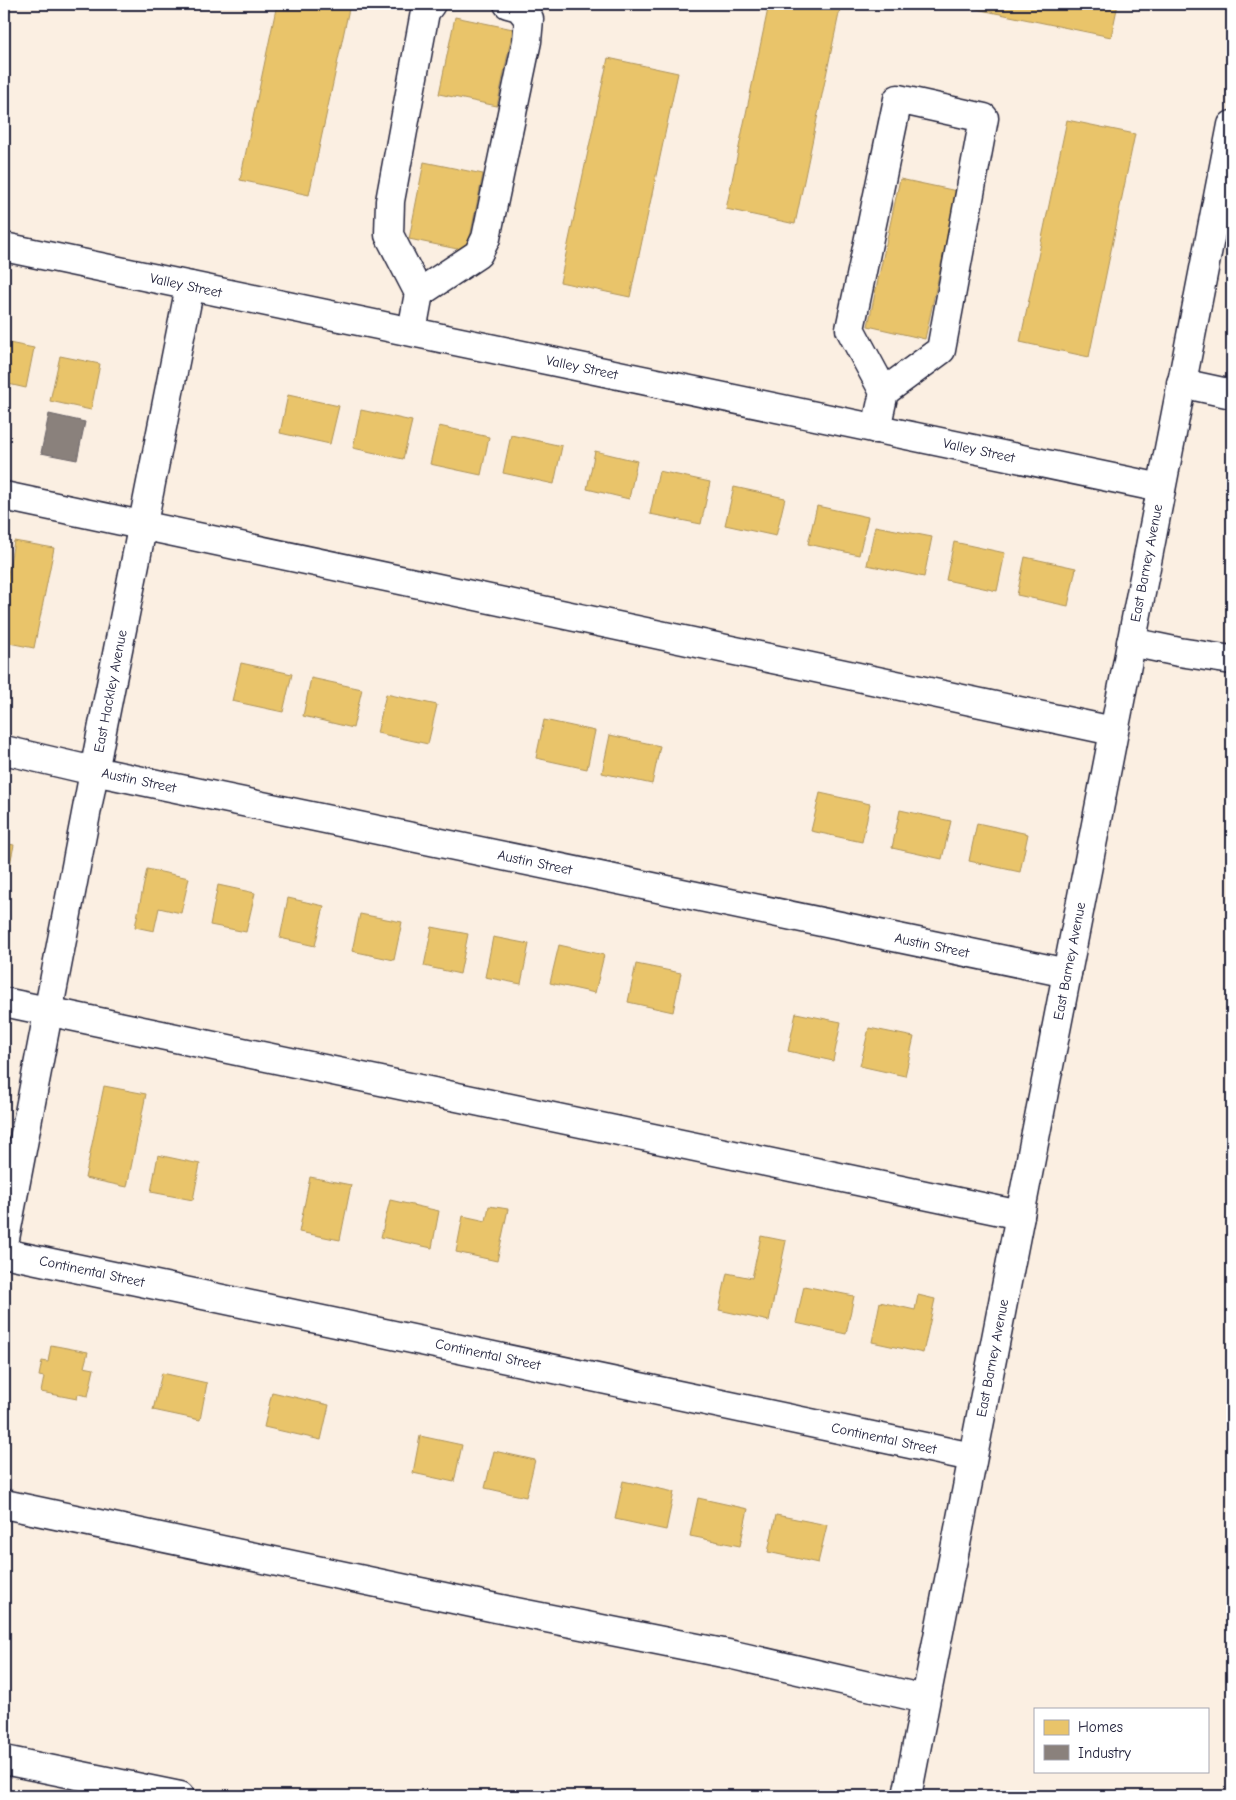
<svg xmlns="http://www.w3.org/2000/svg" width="1236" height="1800" font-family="'Comic Neue',sans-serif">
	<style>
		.homes { fill: #e9c46a; stroke: #ad935c }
		.industry { fill: #8a817c; stroke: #6b6468 }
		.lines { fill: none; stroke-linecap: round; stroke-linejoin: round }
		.minor-casing { stroke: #22223b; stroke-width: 31 }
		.major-casing { stroke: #22223b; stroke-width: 31 }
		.minor { stroke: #fff; stroke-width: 28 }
		.major { stroke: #fff; stroke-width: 28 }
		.labels { text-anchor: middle; stroke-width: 5; stroke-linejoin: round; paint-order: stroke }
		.street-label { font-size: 14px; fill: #22223b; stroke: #fff }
	</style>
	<rect width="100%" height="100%" fill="#fbefe2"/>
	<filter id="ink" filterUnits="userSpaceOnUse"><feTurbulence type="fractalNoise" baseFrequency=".02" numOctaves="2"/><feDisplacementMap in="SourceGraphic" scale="10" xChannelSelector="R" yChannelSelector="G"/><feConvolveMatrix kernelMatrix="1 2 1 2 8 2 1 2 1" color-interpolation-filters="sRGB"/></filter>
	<g filter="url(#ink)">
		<!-- homes -->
		<g class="homes">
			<polygon points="277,4 350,4 309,195 240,180"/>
			<polygon points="769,4 841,4 795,224 726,209"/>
			<polygon points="952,4 1118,4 1111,37"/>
			<polygon points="455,17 513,29 497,106 439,94"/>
			<polygon points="608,58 678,73 630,297 560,282"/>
			<polygon points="1067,120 1135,134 1089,357 1020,342"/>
			<polygon points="424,162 483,174 467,251 409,239"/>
			<polygon points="900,179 957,191 925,339 868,326"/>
			<polygon points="4,342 34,348 26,388 4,383"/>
			<polygon points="60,356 100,364 91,410 50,401"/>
			<polygon points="288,395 339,406 330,444 280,433"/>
			<polygon points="361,410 412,421 403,459 353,448"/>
			<polygon points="439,426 489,437 481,475 430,464"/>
			<polygon points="511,435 562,446 554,484 503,473"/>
			<polygon points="595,451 637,461 629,499 587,489"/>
			<polygon points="659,471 710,482 701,524 650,514"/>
			<polygon points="734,487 785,498 776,536 725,525"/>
			<polygon points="817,506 868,517 859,555 808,544"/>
			<polygon points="875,526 932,537 924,577 867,565"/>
			<polygon points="14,541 54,548 34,648 4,642 4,585 6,585"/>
			<polygon points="954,542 1005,553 997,591 946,580"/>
			<polygon points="1025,557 1076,568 1068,606 1017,595"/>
			<polygon points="241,663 292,674 283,712 232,701"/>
			<polygon points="311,678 362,689 353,728 303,716"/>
			<polygon points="386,694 437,705 428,744 377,733"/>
			<polygon points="544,720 595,731 587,769 536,758"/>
			<polygon points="610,735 660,746 652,784 602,773"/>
			<polygon points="820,793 870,804 862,842 811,831"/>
			<polygon points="900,810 951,821 942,859 892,848"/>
			<polygon points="977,823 1028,834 1020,872 969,861"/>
			<polygon points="4,843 14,845 4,893"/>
			<polygon points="147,869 189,878 181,913 159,908 154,931 135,927"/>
			<polygon points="218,885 255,893 246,932 210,925"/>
			<polygon points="288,898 324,906 315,946 280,938"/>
			<polygon points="360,914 402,922 394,960 352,951"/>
			<polygon points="432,927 468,934 460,974 424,966"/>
			<polygon points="493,937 529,944 521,984 485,977"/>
			<polygon points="559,945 604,955 595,993 550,983"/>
			<polygon points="636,964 681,973 673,1012 628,1002"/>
			<polygon points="796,1013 841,1022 833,1061 788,1051"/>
			<polygon points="869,1028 914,1037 905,1076 860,1066"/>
			<polygon points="104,1086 146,1094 127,1187 85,1178"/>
			<polygon points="158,1155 200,1164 193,1200 151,1192"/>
			<polygon points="310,1177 351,1185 340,1240 299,1232"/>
			<polygon points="390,1200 439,1211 432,1248 381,1237"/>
			<polygon points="489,1206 508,1209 497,1261 456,1252 463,1216 486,1221"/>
			<polygon points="761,1236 786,1241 769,1321 719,1310 727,1273 752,1278"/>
			<polygon points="804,1286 854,1296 846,1334 796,1323"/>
			<polygon points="918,1295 935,1299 923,1353 872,1342 880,1302 915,1310"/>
			<polygon points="51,1345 88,1352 84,1367 94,1369 88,1396 78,1394 77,1399 41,1392 44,1377 39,1376 42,1361 48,1362"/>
			<polygon points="162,1373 207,1383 200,1420 153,1410"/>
			<polygon points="272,1392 329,1405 321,1440 264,1427"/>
			<polygon points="420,1436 462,1445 454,1482 413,1473"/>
			<polygon points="494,1451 535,1460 526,1497 485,1488"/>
			<polygon points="623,1481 674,1492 666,1530 615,1519"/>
			<polygon points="698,1498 748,1509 740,1546 690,1536"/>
			<polygon points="776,1515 827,1525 818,1563 768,1552"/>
		</g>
		<!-- industry -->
		<polygon class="industry" points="49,414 85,422 77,460 41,453"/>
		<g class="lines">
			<defs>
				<g id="minor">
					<polyline points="4,247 1161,488"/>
					<polyline points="419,293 478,254 486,238 527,41 529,19 519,7 508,4"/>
					<polyline points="412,331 419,293 389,235 390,201 425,12 431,4"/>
					<polyline points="1181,383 1232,394"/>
					<polyline points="876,429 884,392 850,329 898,99 984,118 941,350 884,392"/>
					<polyline points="4,496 1113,731"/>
					<polyline points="1131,642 1179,652 1232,660"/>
					<polyline points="4,750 94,771 1067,973"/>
					<polyline points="4,1002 1020,1215"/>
					<polyline points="4,1244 102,730 190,286"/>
					<polyline points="4,1253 972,1457"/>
					<polyline points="4,1504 496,1608 733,1655 925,1699"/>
					<polyline points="907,1796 1232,125"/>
				</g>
				<polyline id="major" points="4,1760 180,1796"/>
			</defs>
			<!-- minor casing -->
			<use href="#minor" class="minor-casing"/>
			<!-- major casing -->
			<use href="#major" class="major-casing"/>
			<!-- minor -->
			<use href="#minor" class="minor"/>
			<!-- major -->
			<use href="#major" class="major"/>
		</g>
	</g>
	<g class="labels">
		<!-- street labels -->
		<g class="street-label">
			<text transform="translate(186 285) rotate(12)" y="5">Valley Street</text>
			<text transform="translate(582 367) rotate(12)" y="5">Valley Street</text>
			<text transform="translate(979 450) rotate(12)" y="5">Valley Street</text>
			<text transform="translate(1146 563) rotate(-79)" y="5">East Barney Avenue</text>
			<text transform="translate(110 691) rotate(-79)" y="5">East Hackley Avenue</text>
			<text transform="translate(139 780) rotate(12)" y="5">Austin Street</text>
			<text transform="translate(535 862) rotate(12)" y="5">Austin Street</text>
			<text transform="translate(932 945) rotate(12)" y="5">Austin Street</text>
			<text transform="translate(1069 961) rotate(-79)" y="5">East Barney Avenue</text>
			<text transform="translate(92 1271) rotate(12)" y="5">Continental Street</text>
			<text transform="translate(488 1354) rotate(12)" y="5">Continental Street</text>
			<text transform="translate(992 1358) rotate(-79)" y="5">East Barney Avenue</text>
			<text transform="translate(884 1438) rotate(12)" y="5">Continental Street</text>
		</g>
	</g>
	<!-- margin -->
	<rect width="1236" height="1800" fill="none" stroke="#fff" stroke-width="20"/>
	<rect x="10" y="10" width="1216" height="1780" fill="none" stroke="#22223b" stroke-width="2" filter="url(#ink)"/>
	<!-- legend -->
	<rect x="1034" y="1708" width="175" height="65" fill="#ffffff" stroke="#a7a7b1"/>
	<rect x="1044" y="1720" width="25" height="15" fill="#e9c46a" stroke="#a7a7b1"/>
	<text x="1078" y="1732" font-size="15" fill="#22223b">Homes</text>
	<rect x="1044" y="1745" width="25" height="15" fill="#8a817c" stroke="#a7a7b1"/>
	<text x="1078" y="1758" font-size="15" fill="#22223b">Industry</text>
</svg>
